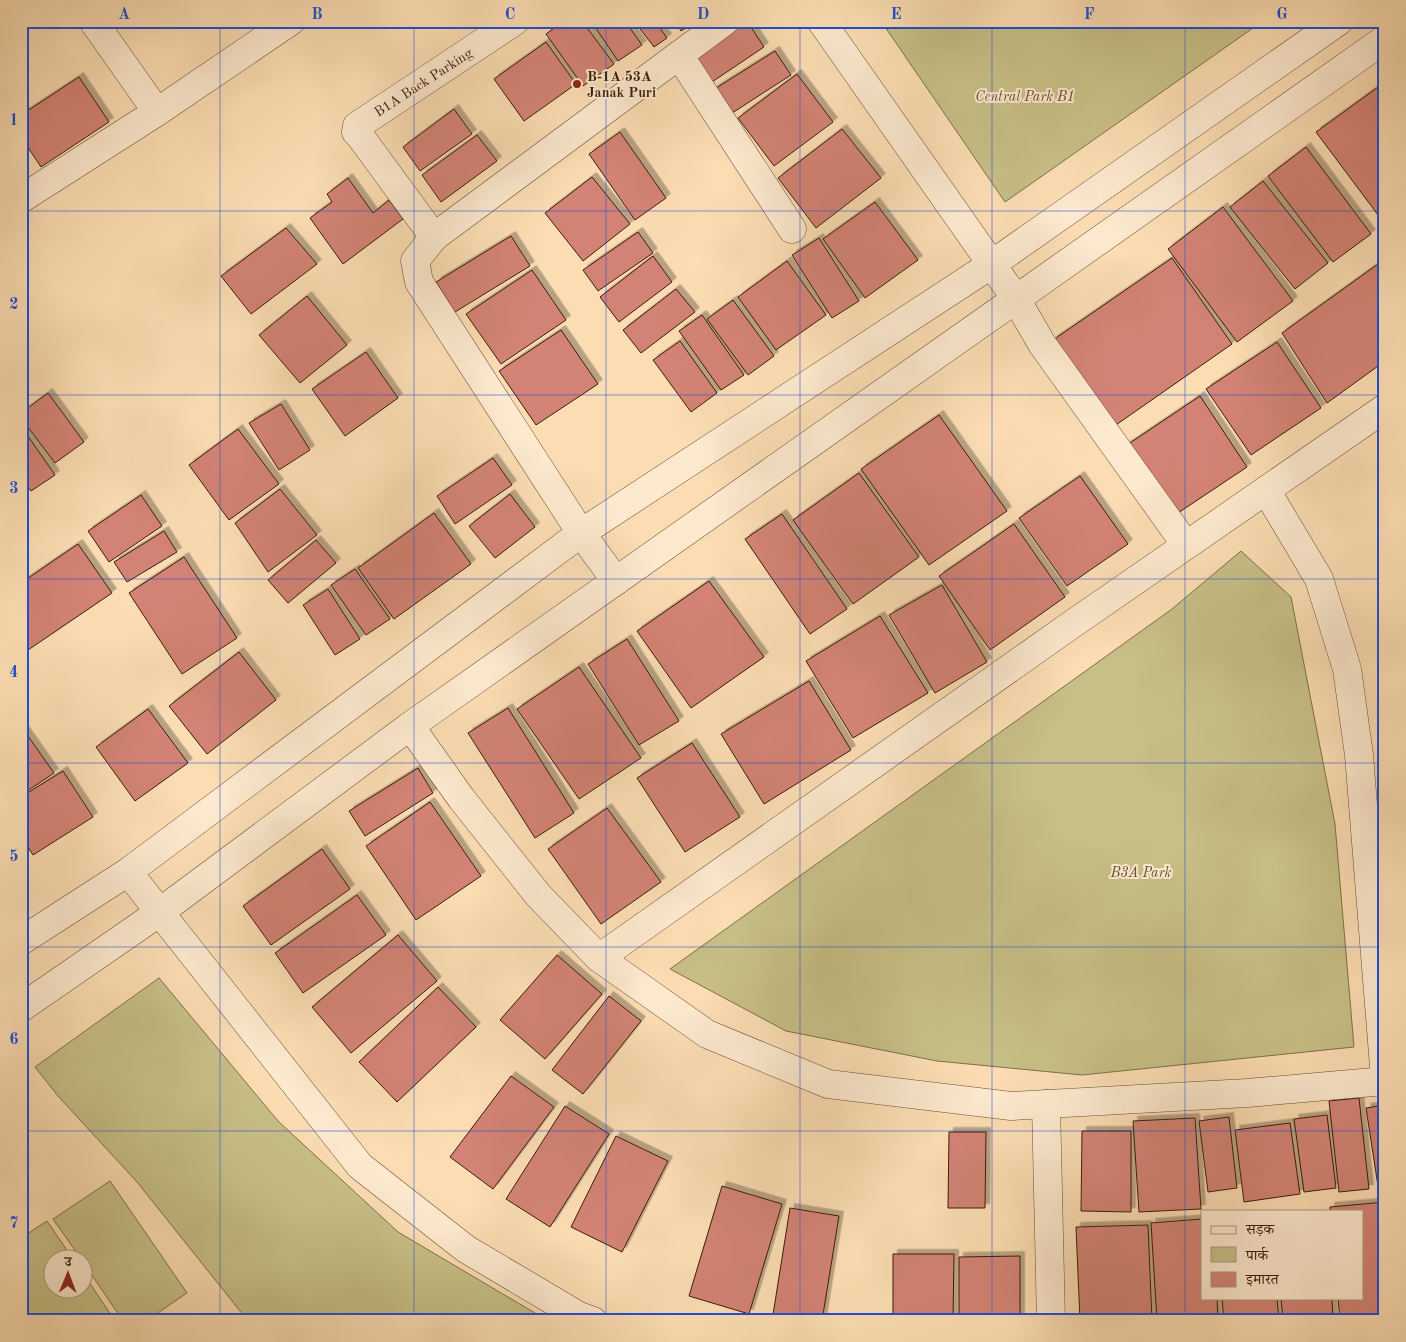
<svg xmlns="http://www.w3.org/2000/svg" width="1406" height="1342" font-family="'Old Standard TT','Noto Serif Devanagari',serif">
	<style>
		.green { fill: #c7bf87; stroke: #806e48 }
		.building { fill: #d38375; stroke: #381d09; filter: url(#shadow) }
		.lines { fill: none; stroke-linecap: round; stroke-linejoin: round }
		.minor-casing { stroke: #694d34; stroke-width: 29 }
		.minor { stroke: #fde9ce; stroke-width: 28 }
		.grid { fill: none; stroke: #1d4ed8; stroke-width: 1; stroke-opacity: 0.55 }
		.poi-dot { fill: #8f2418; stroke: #fde9ce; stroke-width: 2 }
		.labels { text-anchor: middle; stroke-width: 4; stroke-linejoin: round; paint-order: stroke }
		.poi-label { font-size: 14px; font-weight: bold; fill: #381d09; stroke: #fde9ce; text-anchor: start }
		.street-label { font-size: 14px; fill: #381d09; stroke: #fde9ce }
		.park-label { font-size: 14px; font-style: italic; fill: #634e2f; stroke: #fde9ce }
		.neatline { fill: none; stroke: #1d4ed8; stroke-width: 2 }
		.grid-label { font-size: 16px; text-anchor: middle; font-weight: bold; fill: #1d4ed8 }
	</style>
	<defs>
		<filter id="shadow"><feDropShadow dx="4.5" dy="-4.5" stdDeviation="0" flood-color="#0004"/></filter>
	</defs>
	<rect width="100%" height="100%" fill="#fcddb3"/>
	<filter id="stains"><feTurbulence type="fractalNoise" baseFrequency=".004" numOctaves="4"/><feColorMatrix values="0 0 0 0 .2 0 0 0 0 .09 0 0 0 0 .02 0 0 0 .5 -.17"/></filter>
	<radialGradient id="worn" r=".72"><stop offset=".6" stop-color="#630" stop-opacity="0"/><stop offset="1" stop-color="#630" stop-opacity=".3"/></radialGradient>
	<!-- green -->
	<g class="green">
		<polygon points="881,21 1263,21 1005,202"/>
		<polygon points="1241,551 1291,597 1335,824 1354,1047 1082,1075 937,1061 786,1031 670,969 1172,609"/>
		<polygon points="159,978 278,1121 398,1232 540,1316 552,1321 248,1321 137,1182 58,1096 35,1067"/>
		<polygon points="110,1181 187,1293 146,1321 123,1321 83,1262 82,1260 81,1259 53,1219"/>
		<polygon points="47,1221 73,1259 52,1260 52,1290 82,1290 83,1273 115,1321 33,1321 21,1304 21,1238"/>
	</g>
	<!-- building -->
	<g class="building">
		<polygon points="564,21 582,21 614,64 583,86 546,34"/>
		<polygon points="591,21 625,21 642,45 618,61"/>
		<polygon points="634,21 655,21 667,38 654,47"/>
		<polygon points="675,21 697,21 681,31"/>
		<polygon points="742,21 747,21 764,47 709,84 690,56"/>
		<polygon points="546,42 576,84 524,121 494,79"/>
		<polygon points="775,51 791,75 729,115 713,90"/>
		<polygon points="797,74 833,122 774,166 738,118"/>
		<polygon points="79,77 109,122 41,167 21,137 21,115"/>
		<polygon points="1385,82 1385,223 1384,223 1316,132"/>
		<polygon points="454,109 472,134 420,171 403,147"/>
		<polygon points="842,129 881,178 816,228 778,178"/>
		<polygon points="620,132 666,198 635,220 589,154"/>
		<polygon points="477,135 497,161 441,202 422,175"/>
		<polygon points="1306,147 1371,234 1333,262 1268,176"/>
		<polygon points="592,177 630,224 583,261 545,213"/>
		<polygon points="348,178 373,213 389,200 403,219 343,264 310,218 332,202 327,194"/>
		<polygon points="1263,181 1328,263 1295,289 1230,207"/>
		<polygon points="875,202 918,260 865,298 823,239"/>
		<polygon points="1223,207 1293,301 1237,342 1168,249"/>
		<polygon points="286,228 317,264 251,314 221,276"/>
		<polygon points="638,232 653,253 598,291 583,270"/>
		<polygon points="511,236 530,266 455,312 436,282"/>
		<polygon points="819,238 859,301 832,318 792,255"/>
		<polygon points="653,256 672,282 619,322 600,297"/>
		<polygon points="1172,258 1232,344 1113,427 1053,340"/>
		<polygon points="1385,259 1385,361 1327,403 1282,333"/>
		<polygon points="787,261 826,315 776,350 738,297"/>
		<polygon points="532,270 566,320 501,364 466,314"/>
		<polygon points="676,289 695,312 641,353 623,330"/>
		<polygon points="307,296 347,345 300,383 259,335"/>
		<polygon points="733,300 774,356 748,375 707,319"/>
		<polygon points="702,315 744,375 721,390 679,331"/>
		<polygon points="561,330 598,384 536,425 499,371"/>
		<polygon points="680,341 717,393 691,412 653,360"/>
		<polygon points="1277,342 1321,408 1251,455 1206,389"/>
		<polygon points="366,352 398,398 345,436 312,389"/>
		<polygon points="48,393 84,442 55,463 21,418 21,413"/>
		<polygon points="1200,396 1247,467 1172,517 1124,447"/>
		<polygon points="281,404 310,450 279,470 249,423"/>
		<polygon points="939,415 1007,511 929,565 861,469"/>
		<polygon points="21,426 55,475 31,491 21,478"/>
		<polygon points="238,429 279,484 229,520 189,465"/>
		<polygon points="493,458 512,485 455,524 437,496"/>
		<polygon points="859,473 919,557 853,604 793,520"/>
		<polygon points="1080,476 1128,544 1067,586 1019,518"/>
		<polygon points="280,489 317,535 268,572 235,523"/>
		<polygon points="510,494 535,527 495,558 469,526"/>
		<polygon points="141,495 162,526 109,562 88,531"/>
		<polygon points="434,513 471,564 394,619 358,568"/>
		<polygon points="782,514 847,609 810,634 745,539"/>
		<polygon points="1014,524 1065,597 990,650 939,576"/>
		<polygon points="164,531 177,552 127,582 114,562"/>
		<polygon points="316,540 336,563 288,603 268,580"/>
		<polygon points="78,544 112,593 28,650 21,640 21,583"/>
		<polygon points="184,557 237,638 182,674 129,593"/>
		<polygon points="355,569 390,619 366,635 331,585"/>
		<polygon points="709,581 764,657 691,708 637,631"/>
		<polygon points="942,585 987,662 935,693 889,615"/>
		<polygon points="328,589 360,639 335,655 303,605"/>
		<polygon points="880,616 928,693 853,738 806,661"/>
		<polygon points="627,639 679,721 639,745 588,664"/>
		<polygon points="239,652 276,700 207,754 169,706"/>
		<polygon points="579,667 641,758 579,799 517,709"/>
		<polygon points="809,681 851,750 764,804 721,734"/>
		<polygon points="508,708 574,813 535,838 468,733"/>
		<polygon points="148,709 188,763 135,801 96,747"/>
		<polygon points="21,726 54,773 21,795"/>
		<polygon points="692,743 740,817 685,852 637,778"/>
		<polygon points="418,768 433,793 365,836 349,811"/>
		<polygon points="63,771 93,817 33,855 21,836 21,797"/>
		<polygon points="430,802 481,876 416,920 366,846"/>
		<polygon points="607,808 661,882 601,924 548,849"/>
		<polygon points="322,849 350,889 271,945 243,906"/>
		<polygon points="357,895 386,935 303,993 275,953"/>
		<polygon points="398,935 437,981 351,1053 312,1007"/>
		<polygon points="557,955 602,994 545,1059 500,1020"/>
		<polygon points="438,987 476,1027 397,1102 359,1062"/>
		<polygon points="609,996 641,1021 583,1094 552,1070"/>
		<polygon points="511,1076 554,1107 493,1189 450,1157"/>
		<polygon points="1359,1098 1369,1189 1339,1192 1329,1101"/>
		<polygon points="1385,1105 1385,1185 1378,1186 1366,1108"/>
		<polygon points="565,1106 609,1134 550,1227 506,1199"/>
		<polygon points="1327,1115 1336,1188 1304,1192 1294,1119"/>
		<polygon points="1229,1117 1237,1188 1208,1192 1199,1121"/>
		<polygon points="1195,1118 1201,1209 1139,1212 1133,1121"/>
		<polygon points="1290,1123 1300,1194 1244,1202 1235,1130"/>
		<polygon points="1082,1131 1131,1131 1131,1212 1081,1211"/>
		<polygon points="949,1132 986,1132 985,1208 948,1208"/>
		<polygon points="616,1136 668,1161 622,1252 571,1227"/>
		<polygon points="722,1186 782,1204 749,1314 689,1296"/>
		<polygon points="1385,1202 1385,1321 1340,1321 1338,1298 1362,1298 1362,1211 1330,1211 1330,1207"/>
		<polygon points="790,1208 839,1216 822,1321 772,1321"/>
		<polygon points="1202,1219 1202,1298 1217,1298 1218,1321 1157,1321 1151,1223"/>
		<polygon points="1148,1225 1152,1321 1080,1321 1076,1227"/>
		<polygon points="893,1254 954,1254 953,1321 893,1321"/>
		<polygon points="1020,1256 1020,1321 959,1321 959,1257"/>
		<polygon points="1222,1298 1277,1298 1279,1321 1224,1321"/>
		<polygon points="1281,1298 1332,1298 1333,1321 1283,1321"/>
	</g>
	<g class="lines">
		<defs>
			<g id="minor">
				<polyline points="93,21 157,112"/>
				<polyline points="821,21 1016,299 1042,344 1186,545"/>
				<polyline points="679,55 792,229"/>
				<polyline points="21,199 157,112 291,21"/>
				<polyline points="434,237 360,136 356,132 357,126 515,21"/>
				<polyline points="1266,490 1319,579 1347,669 1359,755 1385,1079"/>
				<polyline points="616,581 581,533 419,282 415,261 434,237 725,21"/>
				<polyline points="410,726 461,798 538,895 599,958 707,1034 828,1084 1011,1106 1247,1093 1385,1081"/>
				<polyline points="128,872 360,1166 466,1249 579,1316 593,1321"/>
				<polyline points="21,941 128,872 581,533 992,264 1339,21"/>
				<polyline points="599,958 1071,625 1385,408"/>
				<polyline points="21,1008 160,912 410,726 1385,39"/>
				<polyline points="1046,1104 1051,1321"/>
			</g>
		</defs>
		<!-- minor casing -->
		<use href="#minor" class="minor-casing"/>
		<!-- minor -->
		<use href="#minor" class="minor"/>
	</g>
	<!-- grid -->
	<path class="grid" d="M220,21v1300M414,21v1300M606,21v1300M800,21v1300M992,21v1300M1185,21v1300M21,211h1364M21,395h1364M21,579h1364M21,763h1364M21,947h1364M21,1131h1364"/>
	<!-- markers -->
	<circle class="poi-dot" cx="577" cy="84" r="5"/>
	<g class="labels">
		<!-- poi labels -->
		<g class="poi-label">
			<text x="587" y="81">B-1A 53A<tspan x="587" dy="16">Janak Puri</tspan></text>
		</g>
		<!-- street labels -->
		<g class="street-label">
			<text transform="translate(423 82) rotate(-33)" y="5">B1A Back Parking</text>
		</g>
		<!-- park labels -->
		<g class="park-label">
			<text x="1025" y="101">Central Park B1</text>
			<text x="1141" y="877">B3A Park</text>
		</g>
	</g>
	<!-- margin -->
	<rect width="1406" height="1342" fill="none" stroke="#fcddb3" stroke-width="55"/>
	<!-- legend -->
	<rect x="1201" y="1210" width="162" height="90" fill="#fde9ce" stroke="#ae977f"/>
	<rect x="1211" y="1226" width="25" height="8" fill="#fde9ce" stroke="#ae977f"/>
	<text x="1246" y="1234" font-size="15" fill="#381d09">सड़क</text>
	<rect x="1211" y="1247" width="25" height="15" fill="#c7bf87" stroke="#ae977f"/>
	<text x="1246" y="1260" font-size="15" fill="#381d09">पार्क</text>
	<rect x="1211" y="1272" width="25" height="15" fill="#d38375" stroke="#ae977f"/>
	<text x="1246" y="1284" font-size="15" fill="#381d09">इमारत</text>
	<!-- north arrow -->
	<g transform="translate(68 1274) rotate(1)"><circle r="24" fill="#fde9ce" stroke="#ae977f"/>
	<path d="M0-4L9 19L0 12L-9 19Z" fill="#8f2418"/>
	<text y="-8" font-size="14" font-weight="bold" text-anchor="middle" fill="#381d09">उ</text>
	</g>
	<rect x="28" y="28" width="1350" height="1286" class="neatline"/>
	<g class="grid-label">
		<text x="124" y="19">A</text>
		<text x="317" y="19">B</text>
		<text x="510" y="19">C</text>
		<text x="703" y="19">D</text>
		<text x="896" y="19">E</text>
		<text x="1089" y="19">F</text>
		<text x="1282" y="19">G</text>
		<text x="14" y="125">1</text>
		<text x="14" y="309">2</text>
		<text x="14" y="493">3</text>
		<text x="14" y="677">4</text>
		<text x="14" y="861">5</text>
		<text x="14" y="1044">6</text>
		<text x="14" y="1228">7</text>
	</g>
	<rect width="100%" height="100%" filter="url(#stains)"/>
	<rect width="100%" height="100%" fill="url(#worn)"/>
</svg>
